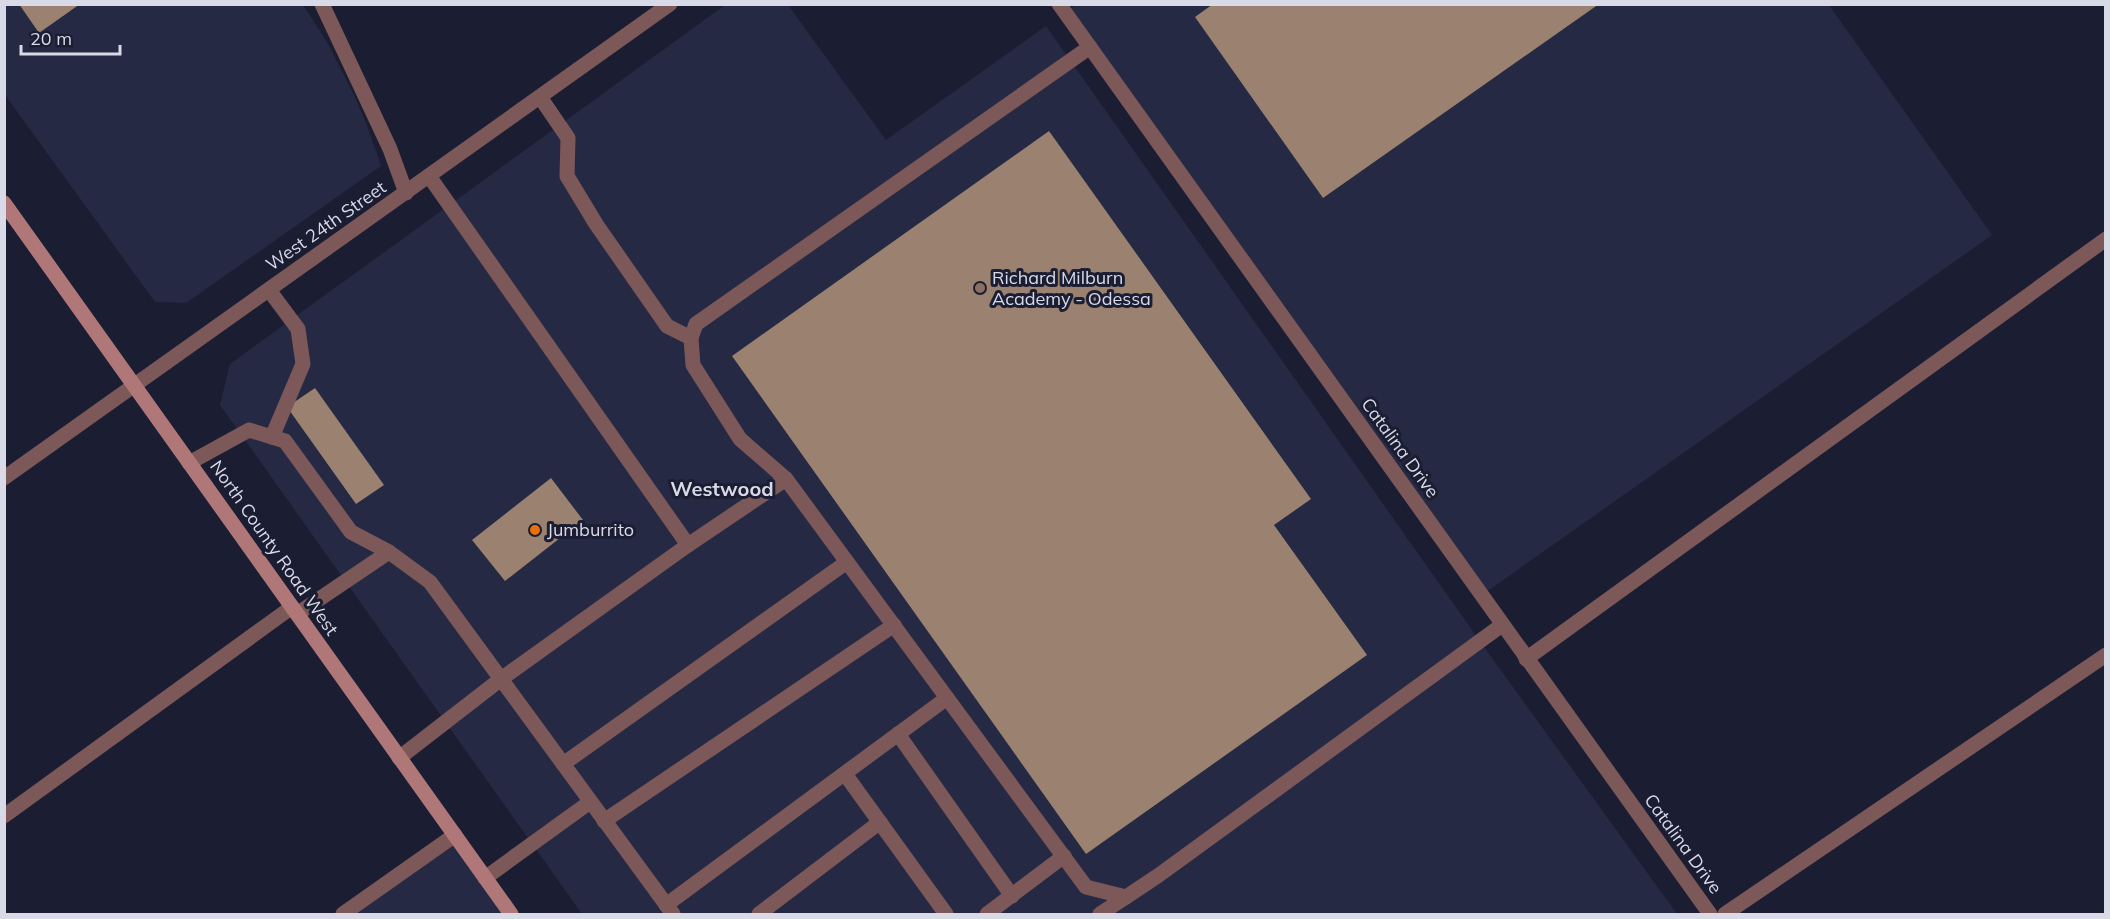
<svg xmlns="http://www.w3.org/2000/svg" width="2110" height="919" font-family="Mulish,sans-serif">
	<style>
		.built { fill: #262943 }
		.building { fill: #9a8170 }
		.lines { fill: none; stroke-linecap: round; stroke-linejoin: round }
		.service { stroke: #7c5858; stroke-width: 15 }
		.minor { stroke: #7c5858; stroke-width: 15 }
		.secondary { stroke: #b07778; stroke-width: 15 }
		.education-dot { fill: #8d6e63; stroke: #1b1d32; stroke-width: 2 }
		.food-dot { fill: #e8710a; stroke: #1b1d32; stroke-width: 2 }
		.labels { text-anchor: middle; stroke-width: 6; stroke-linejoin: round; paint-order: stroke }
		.street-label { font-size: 18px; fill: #d8dae8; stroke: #1b1d32 }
		.poi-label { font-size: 18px; fill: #d8dae8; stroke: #1b1d32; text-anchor: start }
		.neighbourhood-label { font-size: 20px; font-weight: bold; fill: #d8dae8; stroke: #1b1d32 }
	</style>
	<rect width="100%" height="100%" fill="#1b1d32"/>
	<!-- built -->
	<g class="built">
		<polygon points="1077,4 1829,5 1992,235 1482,595 1066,12"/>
		<polygon points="4,5 303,5 327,42 355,97 368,128 381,166 186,303 155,302 5,95"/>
		<polygon points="725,5 788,5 886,140 1046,26 1484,647 1677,914 582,914 220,405 230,364"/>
		<polygon points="455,835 511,914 343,914"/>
	</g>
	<!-- building -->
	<g class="building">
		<polygon points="19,4 80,4 39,33"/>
		<polygon points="1213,4 1599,4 1323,198 1195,17"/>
		<polygon points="1049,131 1311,499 1274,525 1367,655 1086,854 732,356"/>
		<polygon points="315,388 384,485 356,504 287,407"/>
		<polygon points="551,478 583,520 505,581 472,540"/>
	</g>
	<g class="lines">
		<!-- service -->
		<g class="service">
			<polyline points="322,4 390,149 406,193"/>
			<polyline points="1090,47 696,324 691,338 693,365 740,439 786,479 1086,887 1126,897 1159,875 1502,625"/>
			<polyline points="540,97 568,138 567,176 596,224 667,326 691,338"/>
			<polyline points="429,176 688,545"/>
			<polyline points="269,290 298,329 303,364 272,437"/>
			<polyline points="189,463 249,430 285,441 351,532 389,552 430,582 501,679 399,758"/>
			<polyline points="297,614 389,552"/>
			<polyline points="1526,659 2106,239"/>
			<polyline points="898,734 1012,896"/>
			<polyline points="563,764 847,562"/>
			<polyline points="845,774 946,914"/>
			<polyline points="4,816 292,607"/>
			<polyline points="604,821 894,625"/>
			<polyline points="485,878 590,802"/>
			<polyline points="666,905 947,698"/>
			<polyline points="673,914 501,679 688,545 786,479"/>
			<polyline points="759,914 880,822"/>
			<polyline points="987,914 1064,856"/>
			<polyline points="1100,914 1126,897"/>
			<polyline points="1725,914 2106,655"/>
		</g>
		<!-- minor -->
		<g class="minor">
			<polyline points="1059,4 1710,914"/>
			<polyline points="4,478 670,4"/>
			<polyline points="343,914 455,835"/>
		</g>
		<!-- secondary -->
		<polyline class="secondary" points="4,203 511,914"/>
	</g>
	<!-- markers -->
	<circle class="education-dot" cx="980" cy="288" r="6"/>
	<circle class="food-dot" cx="535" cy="530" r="6"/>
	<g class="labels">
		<!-- street labels -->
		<g class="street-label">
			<text transform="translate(326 226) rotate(-35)" y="6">West 24th Street</text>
			<text transform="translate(1400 448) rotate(54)" y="6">Catalina Drive</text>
			<text transform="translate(274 548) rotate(55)" y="6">North County Road West</text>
			<text transform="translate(1683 844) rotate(54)" y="6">Catalina Drive</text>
		</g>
		<!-- poi labels -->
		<g class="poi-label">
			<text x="992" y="284">Richard Milburn<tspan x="992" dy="21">Academy - Odessa</tspan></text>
			<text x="547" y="536">Jumburrito</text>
		</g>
		<!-- neighbourhood labels -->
		<g class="neighbourhood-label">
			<text x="722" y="496">Westwood</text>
		</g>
	</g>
	<!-- border -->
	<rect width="2110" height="919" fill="none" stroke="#d8dae8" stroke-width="12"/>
	<!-- scale -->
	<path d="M21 45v9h99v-9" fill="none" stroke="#d8dae8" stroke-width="3"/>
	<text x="30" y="45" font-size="18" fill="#d8dae8" stroke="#1b1d32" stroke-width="4.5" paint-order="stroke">20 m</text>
</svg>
